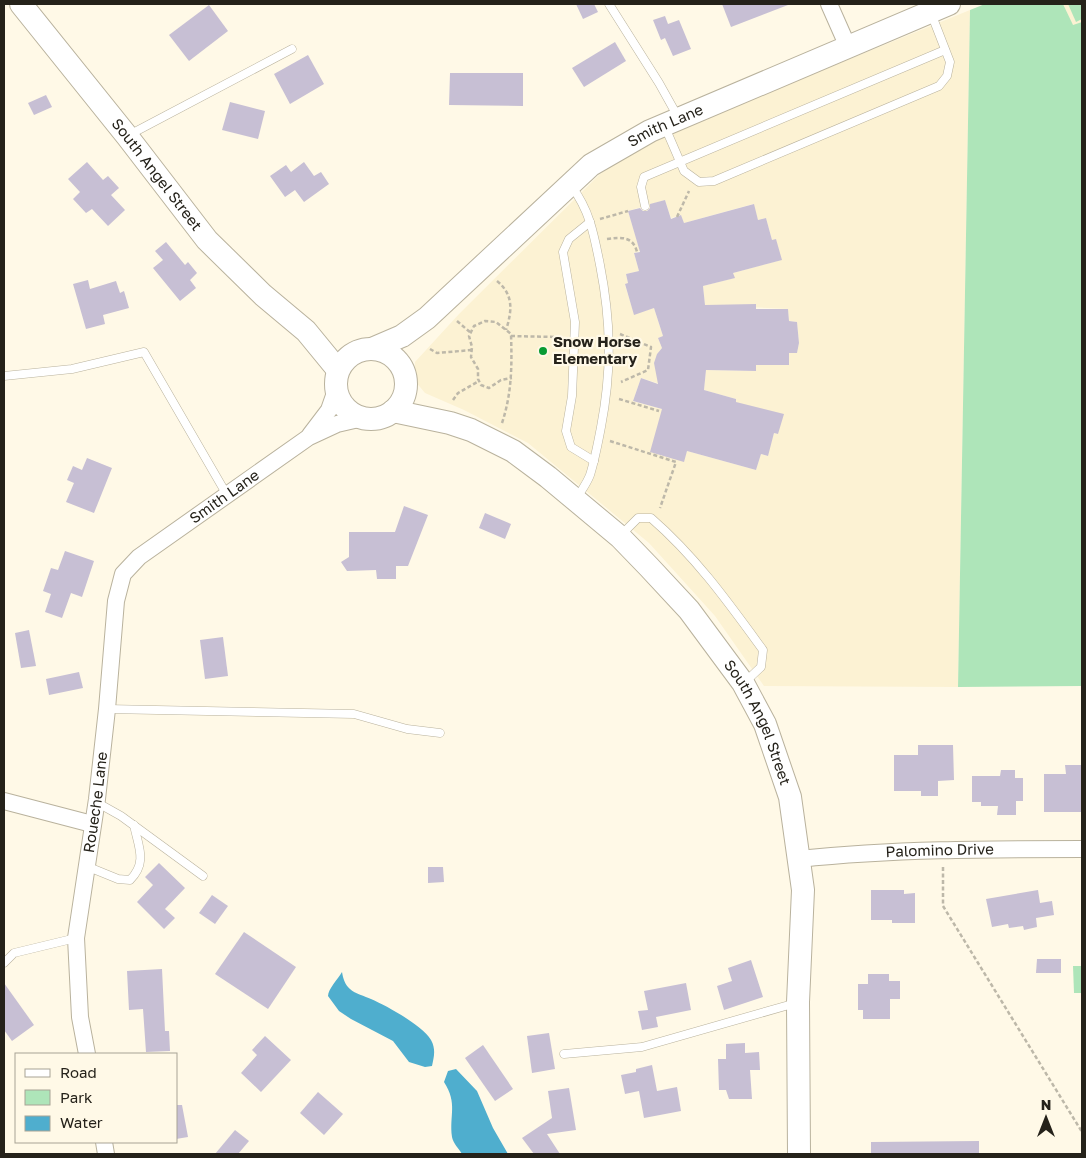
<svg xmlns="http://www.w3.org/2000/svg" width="1086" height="1158" font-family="'Golos Text',sans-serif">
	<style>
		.built { fill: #fcf2d3; fill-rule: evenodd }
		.green { fill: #aee5b9 }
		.water { fill: #4faece }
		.building { fill: #c7bfd4 }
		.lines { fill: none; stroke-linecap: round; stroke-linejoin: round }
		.lane-casing { stroke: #b9b29d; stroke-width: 9 }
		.street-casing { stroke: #b9b29d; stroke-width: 18 }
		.secondary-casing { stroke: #b9b29d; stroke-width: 24 }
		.path { stroke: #bdb8a9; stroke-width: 2.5; stroke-dasharray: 4 2.5; stroke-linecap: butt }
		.lane { stroke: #fff; stroke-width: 8 }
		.street { stroke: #fff; stroke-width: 16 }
		.secondary { stroke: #fff; stroke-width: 22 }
		.poi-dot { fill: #089b33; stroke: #fff9e7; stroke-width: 2 }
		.labels { text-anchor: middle; stroke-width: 4.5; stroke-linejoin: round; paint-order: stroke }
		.street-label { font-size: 15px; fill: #25221a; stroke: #fff9e7 }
		.poi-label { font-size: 15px; font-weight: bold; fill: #25221a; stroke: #fff9e7; text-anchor: start }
	</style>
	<rect width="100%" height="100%" fill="#fff9e7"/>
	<!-- built -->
	<g class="built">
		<polygon points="1063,4 1082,4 1082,22 1073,26"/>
		<path d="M970,10l-12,677 -194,-1 -49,-70 -66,-73 -121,-100 -64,-33 -39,-17 -10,-12v-19l44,-48 141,-140 46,-32zM665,200l6,18 10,-3 3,8 69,-19 5,16 8,-2 6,22h4l5,20 -48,13 1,5 -31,8 2,19 83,4 1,12 8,1 2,21 -2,10h-8v12h-33v6l-50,-1 -2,20 32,9v3l42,32 -4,-1 -7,23 -6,-2 -5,16 -69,-19 -4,10 -21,-52 -29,-8 8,-23 19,6 -3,-30 5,-6 -4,-10 5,-2 -9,-28 -20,6 -9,-29 3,-2 -2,-9 13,-3 -5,-18 6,-2 -12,-40z"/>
	</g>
	<!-- green -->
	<g class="green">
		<polygon points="985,4 1063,4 1073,25 1082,22 1082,686 958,687 970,10"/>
		<polygon points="1068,4 1082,4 1082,19 1076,22"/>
		<polygon points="1073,966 1082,966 1082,993 1074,993"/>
	</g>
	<!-- water -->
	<g class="water">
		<path d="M342,972c1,6 3,13 8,17 5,5 15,7 21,10 16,7 51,26 60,41 5,9 3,17 1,26l-7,1 -16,-5 -16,-21 -42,-22 -12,-8 -11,-15c0,-7 10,-17 14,-24z"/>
		<path d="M456,1069l21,22 16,37 15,26h-46c-3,-5 -9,-11 -10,-17 -3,-22 6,-33 -8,-55l4,-11z"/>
	</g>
	<!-- building -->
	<g class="building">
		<polygon points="576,4 594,4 598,12 583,19"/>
		<polygon points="722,4 788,4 788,5 731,27"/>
		<polygon points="209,5 228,31 189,61 169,35"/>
		<polygon points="665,16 668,24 679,20 691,49 673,56 665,38 661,40 653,20"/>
		<polygon points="615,42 626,61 584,87 572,68"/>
		<polygon points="308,55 324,84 290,104 274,74"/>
		<polygon points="450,73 523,73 523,106 449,105"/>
		<polygon points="46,95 52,107 34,115 28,103"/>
		<polygon points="230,102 265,111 258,139 222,130"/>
		<polygon points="87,162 103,180 108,176 119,188 111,195 125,210 108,226 92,209 86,213 73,199 80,192 68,179"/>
		<polygon points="304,162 314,176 321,172 329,184 304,202 295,190 285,197 270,176 286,165 291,172"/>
		<polygon points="665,200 671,219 681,215 684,223 754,204 758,220 766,218 772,240 776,239 782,260 733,273 735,278 703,286 705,305 756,304 756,309 788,309 789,321 797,322 799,343 797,353 789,353 789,365 756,365 756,371 706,370 704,390 736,399 736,402 784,414 778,434 774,433 768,456 761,454 756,470 687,451 684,462 650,452 662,409 633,401 641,378 658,384 654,363 657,354 662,348 658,338 663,336 654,308 634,315 625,284 628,283 626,274 639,271 634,253 640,252 628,211 640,208 643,211 647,211 650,208 650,204"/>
		<polygon points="166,242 185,265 188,262 197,273 190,280 196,288 180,301 153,268 163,260 155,251"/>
		<polygon points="88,280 90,289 116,281 120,293 124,291 129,308 103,315 105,324 86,329 73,284"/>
		<polygon points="87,458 112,468 94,513 66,502 74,483 67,480 73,466 82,470"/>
		<polygon points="404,506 428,515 408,566 396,566 396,579 377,579 376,570 347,571 341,562 349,557 349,532 395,532"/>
		<polygon points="485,513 511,524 505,539 479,528"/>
		<polygon points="65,551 94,561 82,597 71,593 62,618 45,612 51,594 43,591 51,568 58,570"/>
		<polygon points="29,630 36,666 21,668 15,633"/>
		<polygon points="223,637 228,676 205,679 200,640"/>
		<polygon points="79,672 83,688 49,695 46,679"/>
		<polygon points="918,745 953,745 954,780 938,781 938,796 921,796 921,791 894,791 894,755 918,755"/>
		<polygon points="1065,765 1082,765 1082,812 1044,812 1044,774 1066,774"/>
		<polygon points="1001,770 1015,770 1015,778 1023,778 1023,801 1016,801 1016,815 997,815 998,806 981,806 981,802 972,802 972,776 1000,776"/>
		<polygon points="159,863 185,888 165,909 175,918 164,929 137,902 153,885 145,877"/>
		<polygon points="428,867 443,867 444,882 428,883"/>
		<polygon points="871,890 904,890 904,894 915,893 915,923 892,923 892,920 871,920"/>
		<polygon points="1038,890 1040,903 1052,901 1054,915 1036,918 1037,927 1024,930 1023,926 1009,928 1008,924 992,927 986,899"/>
		<polygon points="212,895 228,906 215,924 199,913"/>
		<polygon points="244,932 296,967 268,1009 215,974"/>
		<polygon points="1037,959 1061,959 1061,973 1036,973"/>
		<polygon points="751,960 763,997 724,1010 717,986 732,981 728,968"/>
		<polygon points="162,969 165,1031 169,1031 170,1051 146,1052 143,1009 129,1010 127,971"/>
		<polygon points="868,974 889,974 889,981 900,981 900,999 890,999 890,1019 863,1019 863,1010 858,1010 858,984 868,984"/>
		<polygon points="4,983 34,1025 12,1041 4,1030"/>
		<polygon points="686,983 691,1010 656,1017 658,1027 642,1030 638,1011 648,1010 644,991"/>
		<polygon points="549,1033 555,1069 532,1073 527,1036"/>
		<polygon points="265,1036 291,1060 261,1092 241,1073 257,1055 252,1050"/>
		<polygon points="745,1043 745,1053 759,1052 760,1070 750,1070 752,1099 729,1099 726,1090 719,1090 718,1059 726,1059 726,1044"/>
		<polygon points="483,1045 513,1089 495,1101 465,1058"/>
		<polygon points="652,1065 657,1091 677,1087 681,1111 644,1118 639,1091 625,1094 621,1075 636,1072 636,1069"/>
		<polygon points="569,1088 576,1130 547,1134 560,1154 534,1154 522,1138 552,1118 548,1091"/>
		<polygon points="318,1092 343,1114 324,1135 300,1113"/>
		<polygon points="176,1105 182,1105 188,1137 176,1139"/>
		<polygon points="235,1130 249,1141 238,1154 215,1154"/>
		<polygon points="979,1141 979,1154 871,1154 871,1142"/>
	</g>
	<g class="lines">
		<defs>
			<g id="lane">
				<polyline points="609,4 659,83 678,117"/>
				<polyline points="665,127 684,171 699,182 714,181 939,86 947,76 950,62 931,13"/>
				<polyline points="129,135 292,49"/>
				<path d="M572,187c18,24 22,48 28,78 11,56 12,105 1,162 -3,16 -6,32 -11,48 -3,8 -9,16 -13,23"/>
				<polyline points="645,206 641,187 644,177 945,50"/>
				<polyline points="590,222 569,239 563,252 575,322 572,396 566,431 571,447 594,461"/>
				<polyline points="4,376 72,369 144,352 227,495"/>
				<path d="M620,536l18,-18h13c45,39 77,84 112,132l-2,17 -16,15"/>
				<polyline points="107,709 354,714 407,729 440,733"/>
				<polyline points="96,802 121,816 203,876"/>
				<path d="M86,866l32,13 12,1c18,-18 8,-34 4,-55"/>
				<polyline points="4,963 14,953 76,938"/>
				<polyline points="564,1054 642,1047 796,1003"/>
			</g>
			<g id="street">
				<polyline points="829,4 848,47"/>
				<polyline points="310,435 329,410 336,390"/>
				<polyline points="4,801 92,824"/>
				<path id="s1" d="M799,859c94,-10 188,-10 283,-10"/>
				<path id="s2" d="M87,1054l-7,-37 -4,-79 21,-139 10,-90 9,-108 7,-27 16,-17 170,-120 28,-13 26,-6"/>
				<polyline points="104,1142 106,1154"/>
			</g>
			<g id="secondary">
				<path id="s3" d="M21,4l106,132 80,104 56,55 43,36 32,39"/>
				<path id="s4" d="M374,348l28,-12 25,-18 164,-153 59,-34 299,-127"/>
				<circle cx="371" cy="384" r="35"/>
				<path id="s5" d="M393,411l57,12 21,7 42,21 35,26 72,60 29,30 40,43 54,73 22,41 25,73 13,93 -5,112 1,152"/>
			</g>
		</defs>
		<!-- lane casing -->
		<use href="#lane" class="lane-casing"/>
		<!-- street casing -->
		<use href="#street" class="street-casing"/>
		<!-- secondary casing -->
		<use href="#secondary" class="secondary-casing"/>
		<!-- path -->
		<g class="path">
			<polyline points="677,217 689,191"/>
			<polyline points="600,219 628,211"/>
			<path d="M607,239c14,-2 26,-3 30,13"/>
			<path d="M497,281c17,14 15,30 9,49"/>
			<polyline points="457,321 471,333"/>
			<polyline points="620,334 651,347 648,370 621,382"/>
			<polyline points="511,336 556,337"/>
			<polyline points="430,349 437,353 472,350"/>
			<polyline points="619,399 659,411"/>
			<polyline points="453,400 458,393 479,381"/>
			<path d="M502,423c10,-30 10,-58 9,-89l-15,-12 -11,-1 -11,5 -5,10 3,11 -1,10 7,12v10l3,6 8,3 12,-8 11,-2"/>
			<polyline points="610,441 676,462 660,508"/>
			<polyline points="943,867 943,906 1082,1132"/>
		</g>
		<!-- lane -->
		<use href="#lane" class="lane"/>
		<!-- street -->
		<use href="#street" class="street"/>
		<!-- secondary -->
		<use href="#secondary" class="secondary"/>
	</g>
	<!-- markers -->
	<circle class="poi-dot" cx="543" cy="351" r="5"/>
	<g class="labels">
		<!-- street labels -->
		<g class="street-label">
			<text dy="5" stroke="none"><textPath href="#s4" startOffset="370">Smith Lane</textPath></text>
			<text dy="5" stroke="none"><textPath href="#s3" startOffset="218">South Angel Street</textPath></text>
			<text dy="5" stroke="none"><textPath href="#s2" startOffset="612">Smith Lane</textPath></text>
			<text dy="5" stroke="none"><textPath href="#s5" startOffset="498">South Angel Street</textPath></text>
			<text dy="5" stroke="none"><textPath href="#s2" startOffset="254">Roueche Lane</textPath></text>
			<text dy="5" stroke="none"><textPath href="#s1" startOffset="141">Palomino Drive</textPath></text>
		</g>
		<!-- poi labels -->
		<g class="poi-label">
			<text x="553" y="347">Snow Horse<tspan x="553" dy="17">Elementary</tspan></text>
		</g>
	</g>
	<!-- border -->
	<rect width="1086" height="1158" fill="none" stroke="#25221a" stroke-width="10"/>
	<!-- legend -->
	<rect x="15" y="1053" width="162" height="90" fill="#fff9e7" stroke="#a8a395"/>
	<rect x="25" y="1069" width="25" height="8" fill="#ffffff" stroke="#a8a395"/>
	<text x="60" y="1078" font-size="15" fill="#25221a">Road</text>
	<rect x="25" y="1090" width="25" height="15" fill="#aee5b9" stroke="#a8a395"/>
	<text x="60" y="1103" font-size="15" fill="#25221a">Park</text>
	<rect x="25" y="1116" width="25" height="15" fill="#4faece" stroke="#a8a395"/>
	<text x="60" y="1128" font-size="15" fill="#25221a">Water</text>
	<!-- north arrow -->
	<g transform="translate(1046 1118)" stroke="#fff9e7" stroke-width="4" paint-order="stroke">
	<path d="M0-4L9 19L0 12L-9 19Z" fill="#25221a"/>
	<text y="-8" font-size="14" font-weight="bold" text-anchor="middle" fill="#25221a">N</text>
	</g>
</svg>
